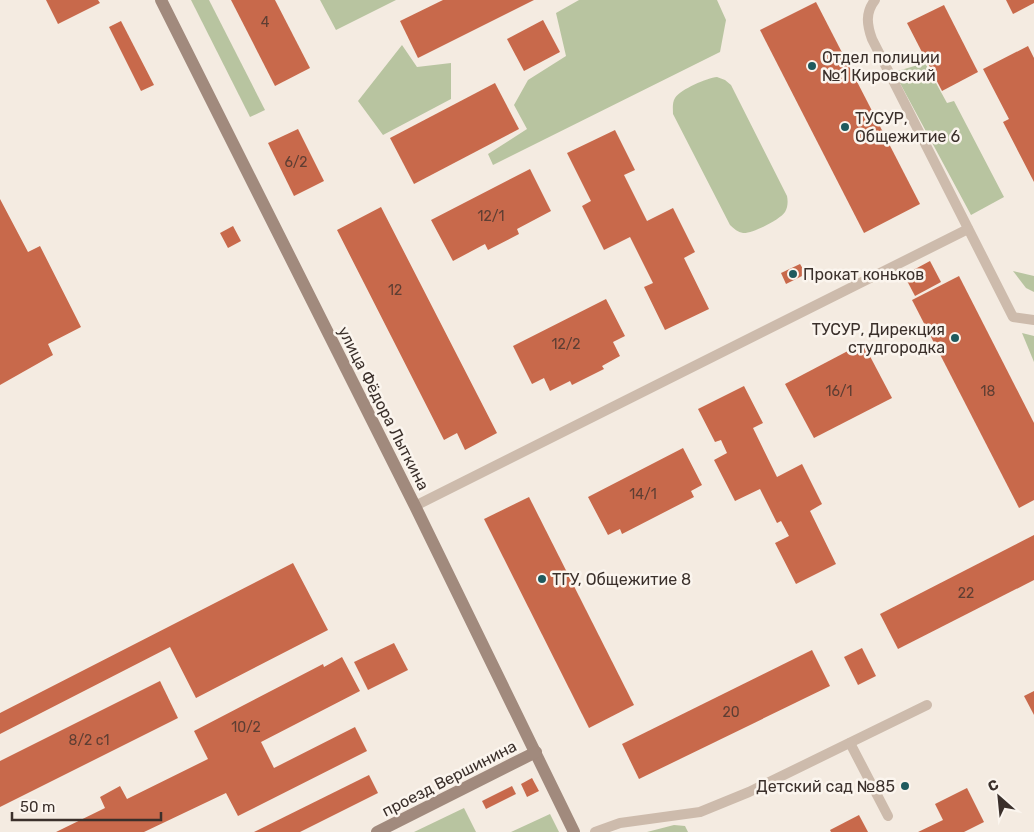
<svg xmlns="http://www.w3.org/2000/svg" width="1034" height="832" font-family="Rubik,sans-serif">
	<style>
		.green { fill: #b8c4a0 }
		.building { fill: #c8694b }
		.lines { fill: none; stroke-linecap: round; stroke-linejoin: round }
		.lane { stroke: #cdbbac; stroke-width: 10 }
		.secondary { stroke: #a18a7d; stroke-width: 12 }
		.poi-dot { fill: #1f5a5e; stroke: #fbf5ee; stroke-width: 2 }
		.labels { text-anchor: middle; stroke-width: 5; stroke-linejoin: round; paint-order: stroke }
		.number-label { font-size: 14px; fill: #5e3e33 }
		.poi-label { font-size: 16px; fill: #3b302b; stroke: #fbf5ee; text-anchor: start }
		.street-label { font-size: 16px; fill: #3b302b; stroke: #fbf5ee }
	</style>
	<rect width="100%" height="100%" fill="#f4ebe1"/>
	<!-- green -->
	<g class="green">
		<polygon points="191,0 209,0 265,110 250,117"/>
		<polygon points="320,0 396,0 336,30"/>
		<polygon points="579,0 717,0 726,20 720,52 493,165 488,154 527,129 514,105 528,80 566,56 556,13"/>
		<polygon points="402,45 417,67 451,63 451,99 383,135 358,101"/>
		<polygon points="925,63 947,103 954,101 1004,197 971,215 894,72"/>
		<path d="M717,77l8,3 6,5 56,111c1,5 1,11 -2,16 -4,7 -33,22 -42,21 -5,-1 -9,-4 -13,-8l-57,-111c0,-5 -1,-11 2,-16 6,-9 32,-20 42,-21z"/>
		<polygon points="1013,271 1034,276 1034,292 1026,288"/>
		<polygon points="1022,333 1034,336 1034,362"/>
		<polygon points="464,808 476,832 414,832"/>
		<polygon points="550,814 559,832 511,832"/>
		<polygon points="674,825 685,826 688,832 647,832"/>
	</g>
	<!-- building -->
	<g class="building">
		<polygon points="46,0 98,0 100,3 58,24"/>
		<polygon points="231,0 275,0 310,68 275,86"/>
		<polygon points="443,0 534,0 418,58 400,21"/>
		<polygon points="1006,0 1034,0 1034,3 1013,14"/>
		<polygon points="816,2 920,204 864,233 760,30"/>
		<polygon points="944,5 978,72 942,91 907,23"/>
		<polygon points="543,20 560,52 524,71 507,39"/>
		<polygon points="121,21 154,85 141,91 109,27"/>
		<polygon points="1028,46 1034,58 1034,182 1003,122 1009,119 983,69"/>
		<polygon points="495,83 519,129 414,184 390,138"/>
		<polygon points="298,129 324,181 294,196 268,143"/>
		<polygon points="615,130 635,170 624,175 647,221 673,208 695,252 684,258 709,309 665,330 644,287 653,283 630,237 604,250 582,206 591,201 567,153"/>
		<polygon points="530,169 551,211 517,229 519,234 488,250 485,244 453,261 431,220"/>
		<polygon points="0,199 28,252 40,246 81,327 48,344 53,355 0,385"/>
		<polygon points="381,207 497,433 465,450 457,433 444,440 337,230"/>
		<polygon points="233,226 241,241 228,248 220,233"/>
		<polygon points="930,261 941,282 915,296 904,275"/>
		<polygon points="800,264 806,274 786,284 781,273"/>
		<polygon points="959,276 1034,423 1034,500 1019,508 912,300"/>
		<polygon points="606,299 625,336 613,342 620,356 602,366 604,369 572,385 570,381 550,391 544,378 532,384 513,346"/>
		<polygon points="863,343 892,398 814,438 785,384"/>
		<polygon points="744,386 763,423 753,428 777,477 802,464 822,504 810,511 836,564 796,584 775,543 789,536 781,521 777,523 760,489 735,501 714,460 727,453 721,440 715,442 698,409"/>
		<polygon points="683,448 702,485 691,491 694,497 622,534 620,529 608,535 588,497"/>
		<polygon points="529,497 634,705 589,728 484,519"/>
		<polygon points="1034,535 1034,580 898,649 880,614"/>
		<polygon points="293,563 328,630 196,698 170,647 0,734 0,713"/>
		<polygon points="394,643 408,670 368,690 354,662"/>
		<polygon points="862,648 876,676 858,685 844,657"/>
		<polygon points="812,650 830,686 639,779 622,744"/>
		<polygon points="342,657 360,691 261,742 274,768 355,727 367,751 238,816 226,793 144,832 56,832 105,808 100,797 120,786 127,799 208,759 194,731 323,664 324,667"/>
		<polygon points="160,681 178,718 0,807 0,761"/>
		<polygon points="1034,691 1034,715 1024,696"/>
		<polygon points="369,775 378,793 300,832 254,832"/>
		<polygon points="532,778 539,791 527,797 521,784"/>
		<polygon points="512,786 516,794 486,809 482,801"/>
		<polygon points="967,788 984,822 964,832 918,832 943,820 935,804"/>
		<polygon points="859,815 868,832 831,832 830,830"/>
	</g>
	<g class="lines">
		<!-- lane -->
		<g class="lane">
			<path d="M875,0c-10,13 -8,25 -3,39l141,278 21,3"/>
			<polyline points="415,506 968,229"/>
			<polyline points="850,743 888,816"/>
			<polyline points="595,832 620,823 700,812 749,792 927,705"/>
		</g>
		<!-- secondary -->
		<g class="secondary">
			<polyline points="161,0 415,506 574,832"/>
			<polyline points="377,832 536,752"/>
		</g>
	</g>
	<!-- markers -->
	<g class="poi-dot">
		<circle cx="812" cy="66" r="5"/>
		<circle cx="845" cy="127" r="5"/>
		<circle cx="793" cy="274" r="5"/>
		<circle cx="955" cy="338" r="5"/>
		<circle cx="542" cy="579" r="5"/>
		<circle cx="905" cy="786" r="5"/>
	</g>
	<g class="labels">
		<!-- number labels -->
		<g class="number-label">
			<text x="265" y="27">4</text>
			<text x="296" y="167">6/2</text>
			<text x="491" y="221">12/1</text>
			<text x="395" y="295">12</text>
			<text x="566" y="349">12/2</text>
			<text x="839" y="396">16/1</text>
			<text x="988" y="396">18</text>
			<text x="643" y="499">14/1</text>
			<text x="966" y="598">22</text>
			<text x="731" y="717">20</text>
			<text x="246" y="732">10/2</text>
			<text x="89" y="745">8/2 с1</text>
		</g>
		<!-- poi labels -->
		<g class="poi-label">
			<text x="822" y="63">Отдел полиции<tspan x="822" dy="18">№1 Кировский</tspan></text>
			<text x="855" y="124">ТУСУР,<tspan x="855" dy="18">Общежитие 6</tspan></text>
			<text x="803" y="280">Прокат коньков</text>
			<text x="945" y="335" text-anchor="end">ТУСУР, Дирекция<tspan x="945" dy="18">студгородка</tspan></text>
			<text x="552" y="585">ТГУ, Общежитие 8</text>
			<text x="895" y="792" text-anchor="end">Детский сад №85</text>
		</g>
		<!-- street labels -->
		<g class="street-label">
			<text transform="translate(384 408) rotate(63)" y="6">улица Фёдора Лыткина</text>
			<text transform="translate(449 778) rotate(-27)" y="6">проезд Вершинина</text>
		</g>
	</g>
	<!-- north arrow -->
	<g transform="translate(999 797) rotate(333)" stroke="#fbf5ee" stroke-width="4" paint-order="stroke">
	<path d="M0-4L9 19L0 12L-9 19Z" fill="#3b302b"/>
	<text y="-8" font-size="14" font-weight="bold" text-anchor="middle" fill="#3b302b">С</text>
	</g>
	<!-- scale -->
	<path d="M12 812v8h149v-8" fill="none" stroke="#3b302b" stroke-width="2.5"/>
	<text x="20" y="812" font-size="15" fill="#3b302b" stroke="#fbf5ee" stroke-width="4" paint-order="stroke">50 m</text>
</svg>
